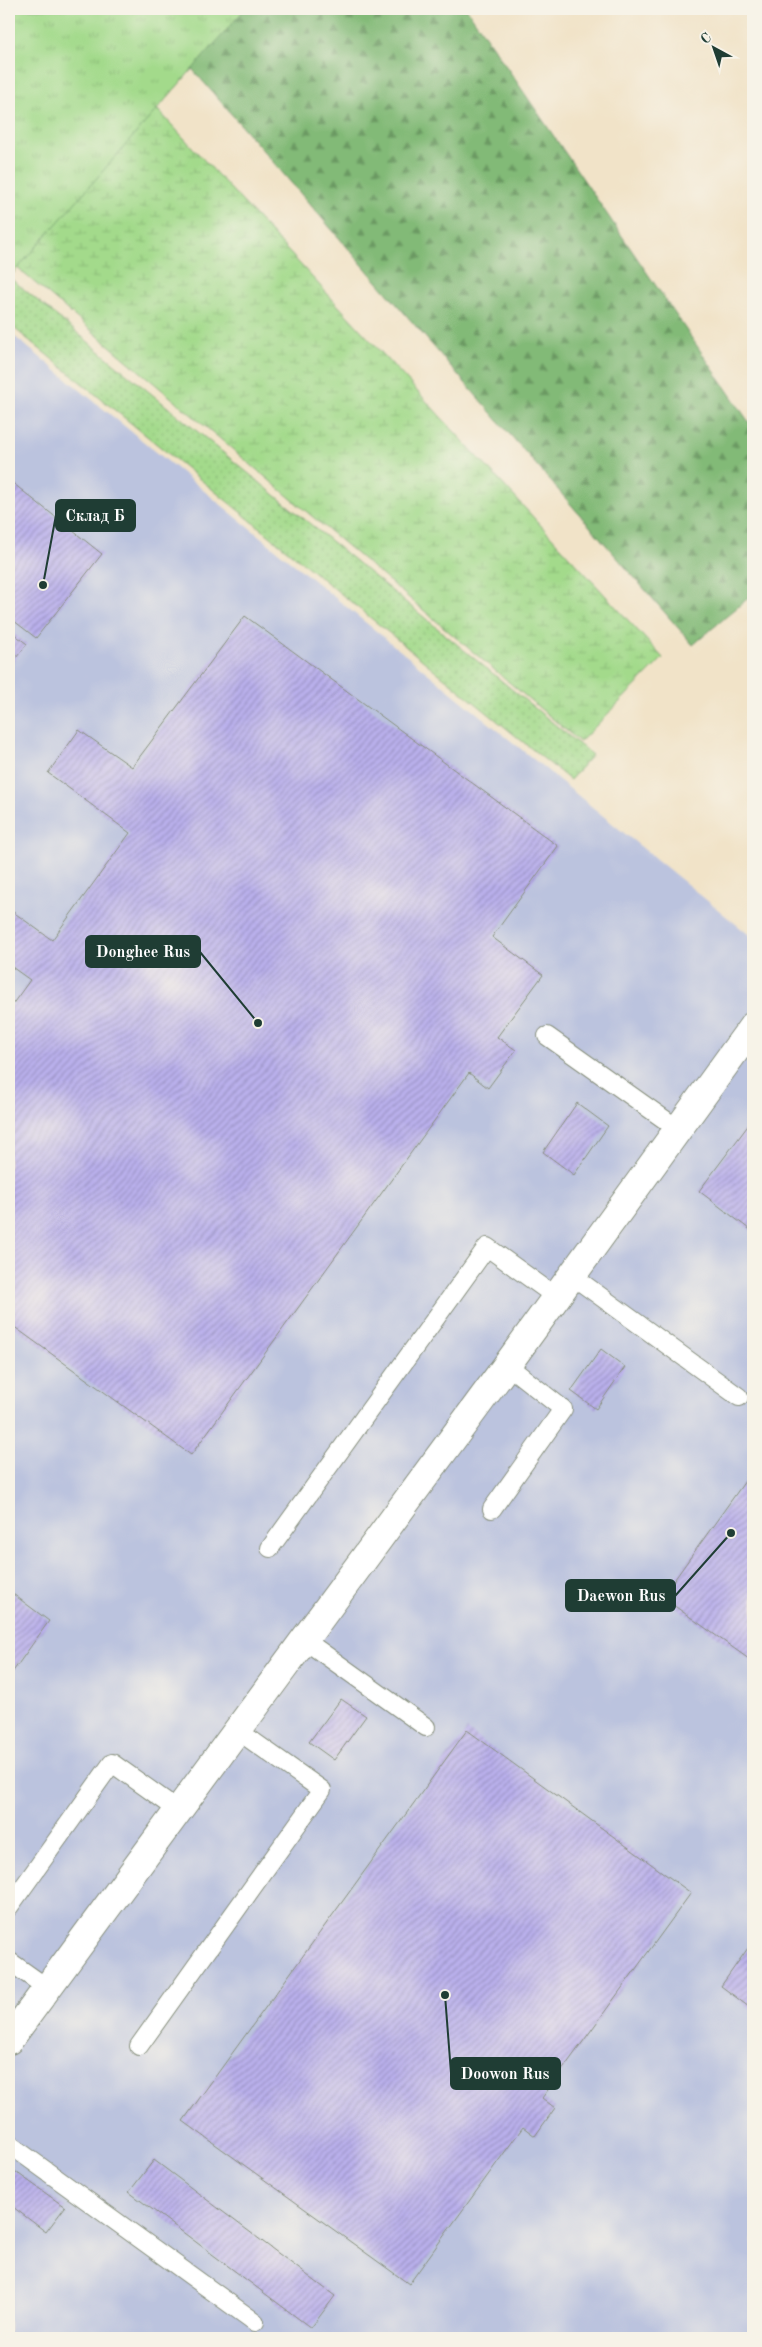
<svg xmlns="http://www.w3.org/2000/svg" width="762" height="2347" font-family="'Old Standard TT',serif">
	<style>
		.industrial { fill: #bbc3de }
		.grass { fill: url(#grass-dots); stroke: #618c60 }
		.forest { fill: url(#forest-firs); stroke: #507c56 }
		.wetland { fill: url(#wetland-marsh); stroke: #618c60 }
		.park { fill: url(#park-tufts); stroke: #618c60 }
		.building { fill: url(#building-hatch) }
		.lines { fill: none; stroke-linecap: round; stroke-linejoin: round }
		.service-casing { stroke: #88907e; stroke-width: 20 }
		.minor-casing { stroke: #88907e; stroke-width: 30 }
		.service { stroke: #fff; stroke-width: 18 }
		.minor { stroke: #fff; stroke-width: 28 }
		.leader { fill: none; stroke: #1f3d34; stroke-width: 2 }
		.callout-dot { fill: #1f3d34; stroke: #f7f3e8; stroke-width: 2 }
		.callout { fill: #1f3d34; stroke: #1f3d34; stroke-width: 2 }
		.callout-label { font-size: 16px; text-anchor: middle; font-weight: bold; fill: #fff }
	</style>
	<defs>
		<pattern id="grass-dots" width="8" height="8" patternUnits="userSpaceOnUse" patternTransform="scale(1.25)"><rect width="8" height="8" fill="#a3da8b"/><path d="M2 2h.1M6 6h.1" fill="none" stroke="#8cbc79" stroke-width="1.8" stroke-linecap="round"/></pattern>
		<pattern id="forest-firs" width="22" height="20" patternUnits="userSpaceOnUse" patternTransform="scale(1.25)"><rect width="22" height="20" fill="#82ba77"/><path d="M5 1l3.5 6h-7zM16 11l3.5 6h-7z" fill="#6a9862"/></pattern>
		<pattern id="wetland-marsh" width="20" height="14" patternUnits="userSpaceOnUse" patternTransform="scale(1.25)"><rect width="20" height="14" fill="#a3da8b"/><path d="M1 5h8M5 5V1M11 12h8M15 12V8" fill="none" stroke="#8cbc79"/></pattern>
		<pattern id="park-tufts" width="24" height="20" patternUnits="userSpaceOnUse" patternTransform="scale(1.25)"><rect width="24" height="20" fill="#a3da8b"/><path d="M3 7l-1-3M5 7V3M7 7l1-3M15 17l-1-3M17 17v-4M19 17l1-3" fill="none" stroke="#8cbc79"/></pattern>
		<pattern id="building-hatch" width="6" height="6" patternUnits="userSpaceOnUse" patternTransform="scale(1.25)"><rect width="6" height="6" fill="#bab0ec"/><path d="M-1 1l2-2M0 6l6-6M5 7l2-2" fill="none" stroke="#9790c0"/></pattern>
	</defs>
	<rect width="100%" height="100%" fill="#f7f3e8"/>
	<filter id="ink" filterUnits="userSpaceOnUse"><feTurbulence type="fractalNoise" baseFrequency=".02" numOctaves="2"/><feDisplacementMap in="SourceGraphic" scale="10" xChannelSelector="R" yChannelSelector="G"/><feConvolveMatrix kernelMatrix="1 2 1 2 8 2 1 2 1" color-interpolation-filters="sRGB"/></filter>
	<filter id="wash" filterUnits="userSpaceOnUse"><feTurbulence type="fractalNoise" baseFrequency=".0096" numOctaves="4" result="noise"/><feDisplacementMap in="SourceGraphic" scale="20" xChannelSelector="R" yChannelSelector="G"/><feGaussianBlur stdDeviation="1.12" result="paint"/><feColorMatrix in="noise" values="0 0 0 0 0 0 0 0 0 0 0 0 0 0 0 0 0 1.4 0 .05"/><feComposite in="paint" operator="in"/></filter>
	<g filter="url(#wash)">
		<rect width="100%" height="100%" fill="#f1e3c8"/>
		<!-- industrial -->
		<polygon class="industrial" points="9,332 753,938 753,2338 9,2338"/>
		<!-- grass -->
		<polygon class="grass" points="9,277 592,755 570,780 9,324"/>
		<!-- forest -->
		<polygon class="forest" points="140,9 467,9 753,428 753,594 693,645"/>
		<!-- wetland -->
		<polygon class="wetland" points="111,59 663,658 580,742 9,261"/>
		<!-- park -->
		<polygon class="park" points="9,9 245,9 9,278"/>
		<g id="blocks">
			<!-- building -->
			<g class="building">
				<polygon points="9,480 102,554 36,638 9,617"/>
				<polygon points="245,616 558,846 492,937 543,975 497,1037 516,1050 488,1088 469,1073 191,1455 9,1323 9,1009 30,980 9,965 9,909 52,940 130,833 48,773 79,730 132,767"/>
				<polygon points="9,630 27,644 9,667"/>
				<polygon points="577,1103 608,1126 574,1175 543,1152"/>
				<polygon points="753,1119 753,1232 699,1191"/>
				<polygon points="601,1349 625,1367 596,1409 571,1391"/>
				<polygon points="753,1470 753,1662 662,1597"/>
				<polygon points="9,1591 49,1621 9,1677"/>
				<polygon points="341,1699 366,1716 334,1760 309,1742"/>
				<polygon points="467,1730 691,1893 542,2098 555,2108 535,2136 523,2127 409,2284 183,2121"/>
				<polygon points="753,1941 753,2010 721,1986"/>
				<polygon points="154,2160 335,2296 311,2328 129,2192"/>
				<polygon points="9,2167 65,2207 46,2232 9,2204"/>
			</g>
		</g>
	</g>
	<g filter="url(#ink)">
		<use href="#blocks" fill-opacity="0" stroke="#88907e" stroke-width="1"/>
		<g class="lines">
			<defs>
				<g id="service">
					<polyline points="547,1036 678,1129"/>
					<polyline points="571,1275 739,1397"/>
					<polyline points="492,1509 563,1409 507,1365"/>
					<polyline points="270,1548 487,1247 555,1296"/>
					<polyline points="303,1639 426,1727"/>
					<polyline points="9,1907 112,1763 178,1810"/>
					<polyline points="9,1961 47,1988"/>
					<polyline points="139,2046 322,1790 237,1730"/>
					<polyline points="9,2144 255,2322"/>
				</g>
				<polyline id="minor" points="9,2040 507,1365 753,1026"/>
			</defs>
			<!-- service casing -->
			<use href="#service" class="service-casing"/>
			<!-- minor casing -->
			<use href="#minor" class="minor-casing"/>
			<!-- service -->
			<use href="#service" class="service"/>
			<!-- minor -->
			<use href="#minor" class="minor"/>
		</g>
	</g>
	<!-- callouts -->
	<path class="leader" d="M43 585L56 515M258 1023L200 952M731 1533L675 1596M445 1995L451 2073"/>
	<g class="callout-dot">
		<circle cx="43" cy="585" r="5"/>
		<circle cx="258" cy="1023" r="5"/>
		<circle cx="731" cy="1533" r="5"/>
		<circle cx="445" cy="1995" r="5"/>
	</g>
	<g class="callout">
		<rect x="56" y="500" width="79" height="31" rx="5"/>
		<rect x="86" y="936" width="114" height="31" rx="5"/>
		<rect x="566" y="1580" width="109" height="31" rx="5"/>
		<rect x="451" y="2058" width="109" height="31" rx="5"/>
	</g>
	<g class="callout-label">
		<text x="95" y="521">Склад Б</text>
		<text x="143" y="957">Donghee Rus</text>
		<text x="621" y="1601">Daewon Rus</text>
		<text x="505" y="2079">Doowon Rus</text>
	</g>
	<!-- margin -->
	<rect width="762" height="2347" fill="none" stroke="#f7f3e8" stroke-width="30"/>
	<!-- north arrow -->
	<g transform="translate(714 48) rotate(320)" stroke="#f7f3e8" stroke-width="4" paint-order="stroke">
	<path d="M0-4L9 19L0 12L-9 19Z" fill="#1f3d34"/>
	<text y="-8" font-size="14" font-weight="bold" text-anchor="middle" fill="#1f3d34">С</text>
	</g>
</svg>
